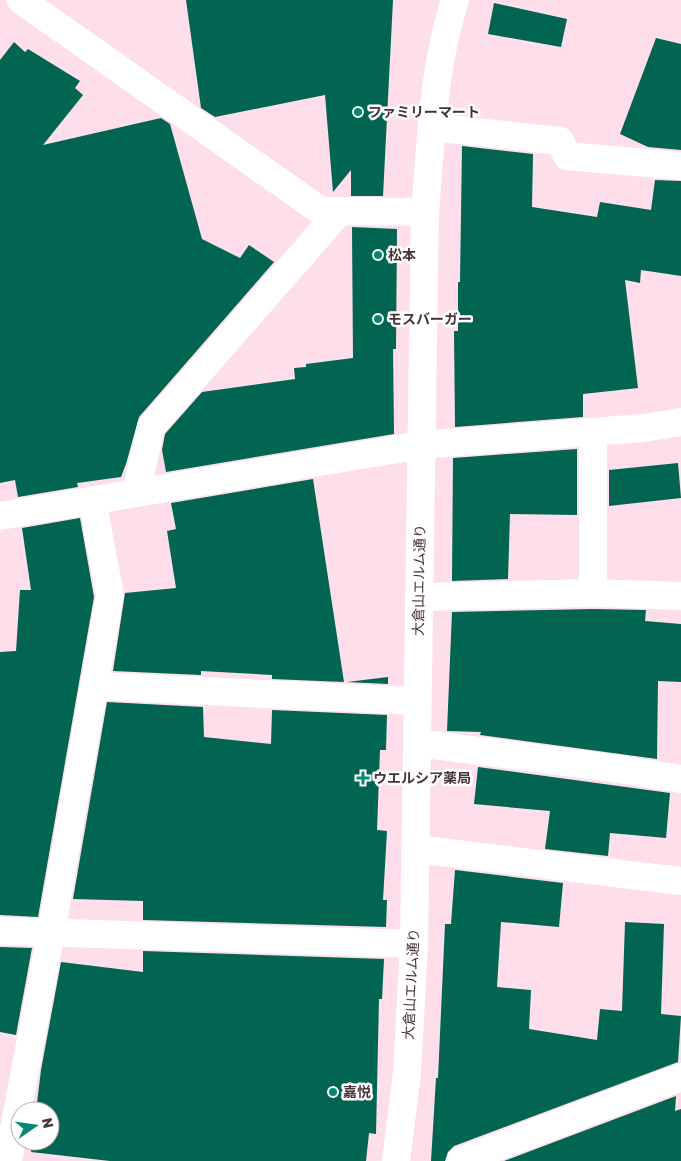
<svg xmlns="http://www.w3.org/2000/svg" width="681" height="1161" font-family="Rubik,'Noto Sans JP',sans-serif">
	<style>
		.building { fill: #016551 }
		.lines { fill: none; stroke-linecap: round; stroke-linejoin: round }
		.minor { stroke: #fff; stroke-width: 28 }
		.poi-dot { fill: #02896f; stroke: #fff; stroke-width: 2 }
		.labels { text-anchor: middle; stroke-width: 5; stroke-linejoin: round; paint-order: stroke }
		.poi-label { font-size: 14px; font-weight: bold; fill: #47333b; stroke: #fff; text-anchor: start }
		.street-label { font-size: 14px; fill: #47333b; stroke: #fff }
	</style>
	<rect width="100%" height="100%" fill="#fddeea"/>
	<!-- building -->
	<g class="building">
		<polygon points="186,0 393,0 383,196 351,196 351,170 333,192 325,95 215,117 201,108"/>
		<polygon points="494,3 567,19 561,47 488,34"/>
		<polygon points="656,38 681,44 681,150 648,147 620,134"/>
		<polygon points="14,42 25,52 28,49 80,81 75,88 83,95 43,145 161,118 170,124 202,239 240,258 249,245 274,262 139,417 126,464 121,477 77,483 78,487 18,497 15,480 0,483 0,60"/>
		<polygon points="462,146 533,154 532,207 597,217 600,202 651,210 655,180 681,181 681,276 641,270 640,283 625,280 638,388 583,394 583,417 455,427 454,331 458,331 458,282 460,282"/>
		<polygon points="352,227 397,229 396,349 393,349 394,434 166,472 162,450 165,434 202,392 295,379 294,368 306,367 306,364 353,358"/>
		<polygon points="577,449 577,515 510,514 508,579 452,581 453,458"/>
		<polygon points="678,463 681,498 609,506 609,470"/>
		<polygon points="313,479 344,682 272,679 272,675 201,671 201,675 113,671 125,593 176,588 167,531 176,529 171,503"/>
		<polygon points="80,518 94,597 38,917 0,915 0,652 16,651 20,590 31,590 22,528"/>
		<polygon points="593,609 646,610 645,621 681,624 681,682 658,681 657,759 480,735 481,732 447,731 452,612"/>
		<polygon points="388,677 388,684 347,682"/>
		<polygon points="107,702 203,707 204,737 271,744 272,710 387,715 386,750 380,750 377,830 387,831 383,900 387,900 386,927 143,920 143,901 73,899"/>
		<polygon points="478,767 670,793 666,838 610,833 608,856 545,849 550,811 474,804"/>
		<polygon points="455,870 563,883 559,927 501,922 497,987 531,990 529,1029 597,1040 600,1009 622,1011 625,922 664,924 661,1014 681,1016 678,1062 454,1146 448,1152 445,1161 431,1161 436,1078 438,1078 445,924 451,924"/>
		<polygon points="0,947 32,948 16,1035 0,1032"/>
		<polygon points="143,951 384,959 382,999 379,999 376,1134 369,1133 366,1161 110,1161 31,1152 33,1141 50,1141 50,1111 36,1111 41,1070 61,962 143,972"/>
		<polygon points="676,1096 675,1111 681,1109 681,1161 504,1161"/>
	</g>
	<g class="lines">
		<!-- minor -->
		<g class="minor">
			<polyline points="21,0 321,211 425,212"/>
			<polyline points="432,127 560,141 567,156 680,166"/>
			<polyline points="136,492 151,427 340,211"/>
			<polyline points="0,516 421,445 643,428 681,422"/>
			<polyline points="593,593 593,432"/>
			<polyline points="419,597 593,593 681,596"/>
			<polyline points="94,686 417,701"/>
			<polyline points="417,743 619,769 681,779"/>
			<polyline points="415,849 681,881"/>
			<polyline points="0,931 414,944"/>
			<polyline points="8,1161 51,933 110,595 92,500"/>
			<path d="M396,1161l11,-88 7,-129 11,-732c6,-71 8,-144 30,-212"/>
			<polyline points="460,1161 681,1077"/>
		</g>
	</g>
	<!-- markers -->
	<g class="poi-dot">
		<circle cx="358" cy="112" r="5"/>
		<circle cx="378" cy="255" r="5"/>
		<circle cx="378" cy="319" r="5"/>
		<path d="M360.5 770.5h5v5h5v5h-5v5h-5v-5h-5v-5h5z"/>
		<circle cx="333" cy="1092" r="5"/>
	</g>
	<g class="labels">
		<!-- poi labels -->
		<g class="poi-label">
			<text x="368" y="117">ファミリーマート</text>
			<text x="388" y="260">松本</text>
			<text x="388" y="324">モスバーガー</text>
			<text x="373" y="783">ウエルシア薬局</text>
			<text x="343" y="1097">嘉悦</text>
		</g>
		<!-- street labels -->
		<g class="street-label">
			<text transform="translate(419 580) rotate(-89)" y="5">大倉山エルム通り</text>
			<text transform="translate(411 984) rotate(-87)" y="5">大倉山エルム通り</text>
		</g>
	</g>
	<!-- north arrow -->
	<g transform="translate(35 1126) rotate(77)"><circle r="24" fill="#ffffff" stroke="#b5adb1"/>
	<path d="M0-4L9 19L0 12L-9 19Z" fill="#02896f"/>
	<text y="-8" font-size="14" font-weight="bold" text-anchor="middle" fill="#47333b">N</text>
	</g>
</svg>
